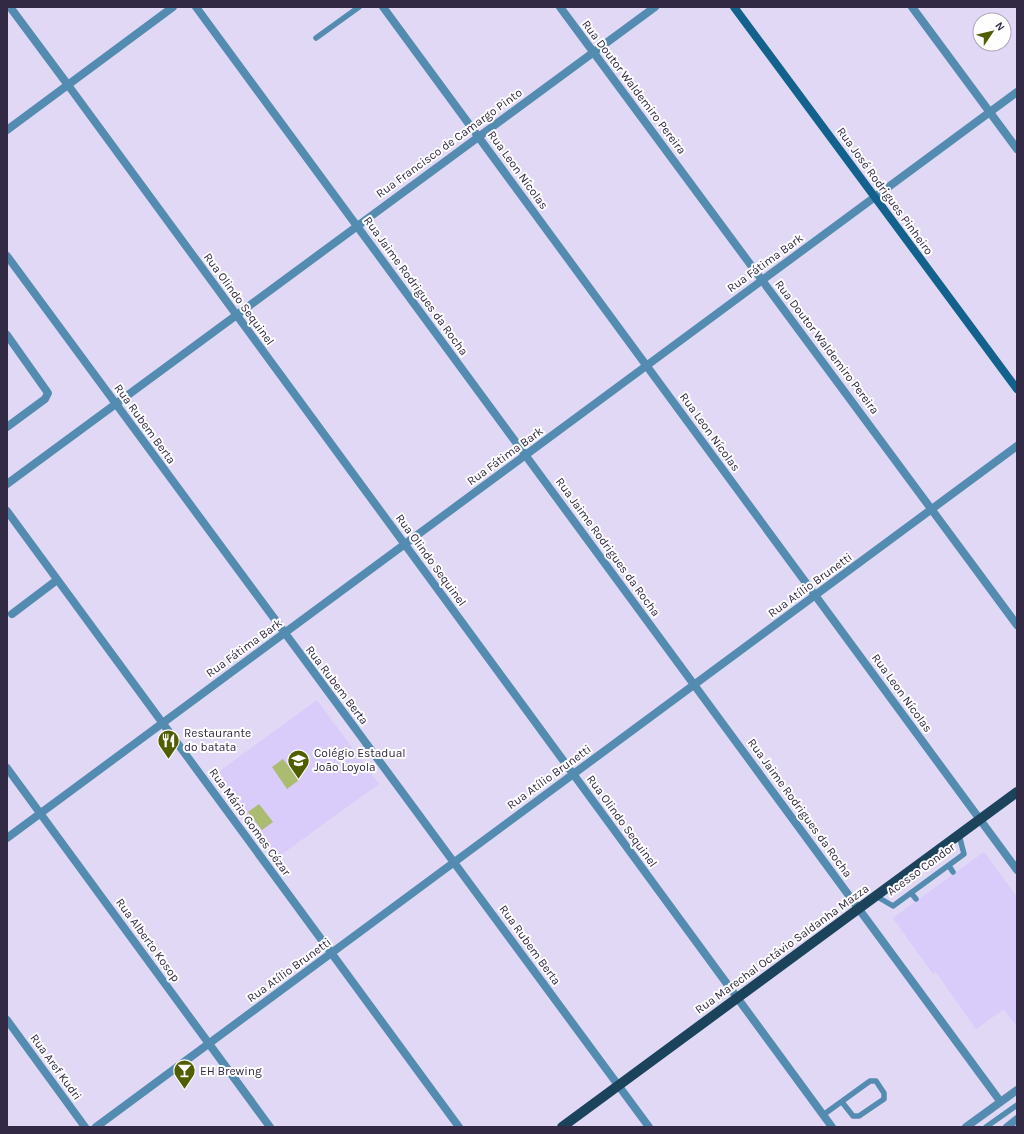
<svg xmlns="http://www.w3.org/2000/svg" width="1024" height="1134" font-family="Karla,sans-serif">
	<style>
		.built { fill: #d9cbfa }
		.green { fill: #abbb70 }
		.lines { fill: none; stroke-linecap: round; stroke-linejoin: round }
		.service { stroke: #548cb1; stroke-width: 5.5 }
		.minor { stroke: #548cb1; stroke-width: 8 }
		.tertiary { stroke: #548cb1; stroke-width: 8 }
		.secondary { stroke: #12628d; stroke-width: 8 }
		.primary { stroke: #1b445c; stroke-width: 10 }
		.labels { text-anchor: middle; stroke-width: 4; stroke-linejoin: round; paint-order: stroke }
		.street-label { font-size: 12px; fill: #322945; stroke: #fefefe }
		.poi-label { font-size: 12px; fill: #322945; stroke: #fefefe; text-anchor: start }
	</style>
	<rect width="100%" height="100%" fill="#e0d8f5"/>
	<!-- built -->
	<g class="built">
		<polygon points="317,700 379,784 278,857 217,773"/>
		<polygon points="984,852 1017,897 1017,1027 1004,1009 976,1029 936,972 933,974 893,918"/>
	</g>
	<!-- green -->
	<g class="green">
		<polygon points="283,759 299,780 287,789 272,767"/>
		<polygon points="259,804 273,822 262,830 248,812"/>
	</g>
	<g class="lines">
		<!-- service -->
		<g class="service">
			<polyline points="316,38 359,7"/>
			<polyline points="949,866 953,872"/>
			<polyline points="911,893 916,899"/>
			<polyline points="876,896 893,906 964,854 959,835"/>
			<polyline points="823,1115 870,1081 876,1081 884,1093 884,1099 859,1116 853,1116 842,1102"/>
			<polyline points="986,1127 1017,1105"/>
		</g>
		<!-- minor -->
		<g class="minor">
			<polyline points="10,7 68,85"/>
			<polyline points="196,7 1000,1101"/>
			<polyline points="383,7 1017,870"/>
			<polyline points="560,7 1017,625"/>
			<polyline points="912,7 1017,149"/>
			<polyline points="7,256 649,1127"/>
			<polyline points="7,335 48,393 45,399 7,427"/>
			<polyline points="7,484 655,7"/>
			<polyline points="12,614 57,580"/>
			<polyline points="7,768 270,1127"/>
			<polyline points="7,838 1017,92"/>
			<polyline points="7,1020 85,1127"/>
			<polyline points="96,1127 1017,446"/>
		</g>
		<!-- tertiary -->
		<g class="tertiary">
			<polyline points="68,85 832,1127"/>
			<polyline points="7,130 173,7"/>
			<polyline points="7,511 459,1127"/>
			<polyline points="966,1127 1017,1090"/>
			<polyline points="1007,1127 1017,1119"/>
		</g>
		<!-- secondary -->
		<polyline class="secondary" points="734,7 1017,389"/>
		<!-- primary -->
		<polyline class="primary" points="562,1127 1017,792"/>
	</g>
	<!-- icons -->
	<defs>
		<symbol id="restaurant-pin" viewBox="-11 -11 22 30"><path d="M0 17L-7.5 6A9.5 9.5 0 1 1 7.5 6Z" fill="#515e00" stroke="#fefefe"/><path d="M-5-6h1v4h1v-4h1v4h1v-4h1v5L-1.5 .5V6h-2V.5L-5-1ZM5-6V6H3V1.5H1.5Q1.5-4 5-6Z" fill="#fff"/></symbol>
		<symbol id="school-pin" viewBox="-11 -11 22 30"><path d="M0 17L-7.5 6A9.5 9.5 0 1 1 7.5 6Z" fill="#515e00" stroke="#fefefe"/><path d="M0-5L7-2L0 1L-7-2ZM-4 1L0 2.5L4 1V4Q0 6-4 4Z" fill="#fff"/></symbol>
		<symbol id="bar-pin" viewBox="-11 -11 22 30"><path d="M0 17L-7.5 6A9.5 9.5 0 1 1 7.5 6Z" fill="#515e00" stroke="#fefefe"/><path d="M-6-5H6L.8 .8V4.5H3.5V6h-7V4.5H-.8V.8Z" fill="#fff"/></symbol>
	</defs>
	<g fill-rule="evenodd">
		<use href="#restaurant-pin" x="156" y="728" width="25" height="34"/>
		<use href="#school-pin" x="286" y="748" width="25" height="34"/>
		<use href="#bar-pin" x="172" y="1058" width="25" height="34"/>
	</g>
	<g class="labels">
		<!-- street labels -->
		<g class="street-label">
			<text transform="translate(634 87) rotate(53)" y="4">Rua Doutor Waldemiro Pereira</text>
			<text transform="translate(449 143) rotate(-36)" y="4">Rua Francisco de Camargo Pinto</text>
			<text transform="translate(518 170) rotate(54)" y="4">Rua Leon Nícolas</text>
			<text transform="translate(885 191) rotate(54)" y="4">Rua José Rodrigues Pinheiro</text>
			<text transform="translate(765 263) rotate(-36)" y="4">Rua Fátima Bark</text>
			<text transform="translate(416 286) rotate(54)" y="4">Rua Jaime Rodrigues da Rocha</text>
			<text transform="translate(239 299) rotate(54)" y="4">Rua Olindo Sequinel</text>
			<text transform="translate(827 347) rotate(53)" y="4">Rua Doutor Waldemiro Pereira</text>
			<text transform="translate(145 424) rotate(54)" y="4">Rua Rubem Berta</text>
			<text transform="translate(710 432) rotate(54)" y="4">Rua Leon Nícolas</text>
			<text transform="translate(505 456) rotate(-36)" y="4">Rua Fátima Bark</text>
			<text transform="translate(608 547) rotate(54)" y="4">Rua Jaime Rodrigues da Rocha</text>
			<text transform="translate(431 560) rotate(54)" y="4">Rua Olindo Sequinel</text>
			<text transform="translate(810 585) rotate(-36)" y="4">Rua Atílio Brunetti</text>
			<text transform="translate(244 648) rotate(-36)" y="4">Rua Fátima Bark</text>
			<text transform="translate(337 685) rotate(53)" y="4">Rua Rubem Berta</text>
			<text transform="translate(902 693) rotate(54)" y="4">Rua Leon Nícolas</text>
			<text transform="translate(549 777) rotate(-36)" y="4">Rua Atílio Brunetti</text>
			<text transform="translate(800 808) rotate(54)" y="4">Rua Jaime Rodrigues da Rocha</text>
			<text transform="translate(622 821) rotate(54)" y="4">Rua Olindo Sequinel</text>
			<text transform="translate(250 822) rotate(54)" y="4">Rua Mário Gomes Cézar</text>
			<text transform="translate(921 869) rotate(-36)" y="4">Acesso Condor</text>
			<text transform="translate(148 940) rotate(54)" y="4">Rua Alberto Kosop</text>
			<text transform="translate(530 945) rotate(54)" y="4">Rua Rubem Berta</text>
			<text transform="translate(782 949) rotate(-36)" y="4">Rua Marechal Octávio Saldanha Mazza</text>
			<text transform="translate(289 970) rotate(-36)" y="4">Rua Atílio Brunetti</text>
			<text transform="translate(56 1067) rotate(54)" y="4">Rua Aref Kudri</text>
		</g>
		<!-- poi labels -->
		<g class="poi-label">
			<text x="184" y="737">Restaurante<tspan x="184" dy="14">do batata</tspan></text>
			<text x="314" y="757">Colégio Estadual<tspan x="314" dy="14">João Loyola</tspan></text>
			<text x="200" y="1075">EH Brewing</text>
		</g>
	</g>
	<!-- border -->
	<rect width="1024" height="1134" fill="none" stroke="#322945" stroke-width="16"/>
	<!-- north arrow -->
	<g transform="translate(992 32) rotate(55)"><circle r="19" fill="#fefefe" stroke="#aca9b4"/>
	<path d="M0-3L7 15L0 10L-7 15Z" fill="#515e00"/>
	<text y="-6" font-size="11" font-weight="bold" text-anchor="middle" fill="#322945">N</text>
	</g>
</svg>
